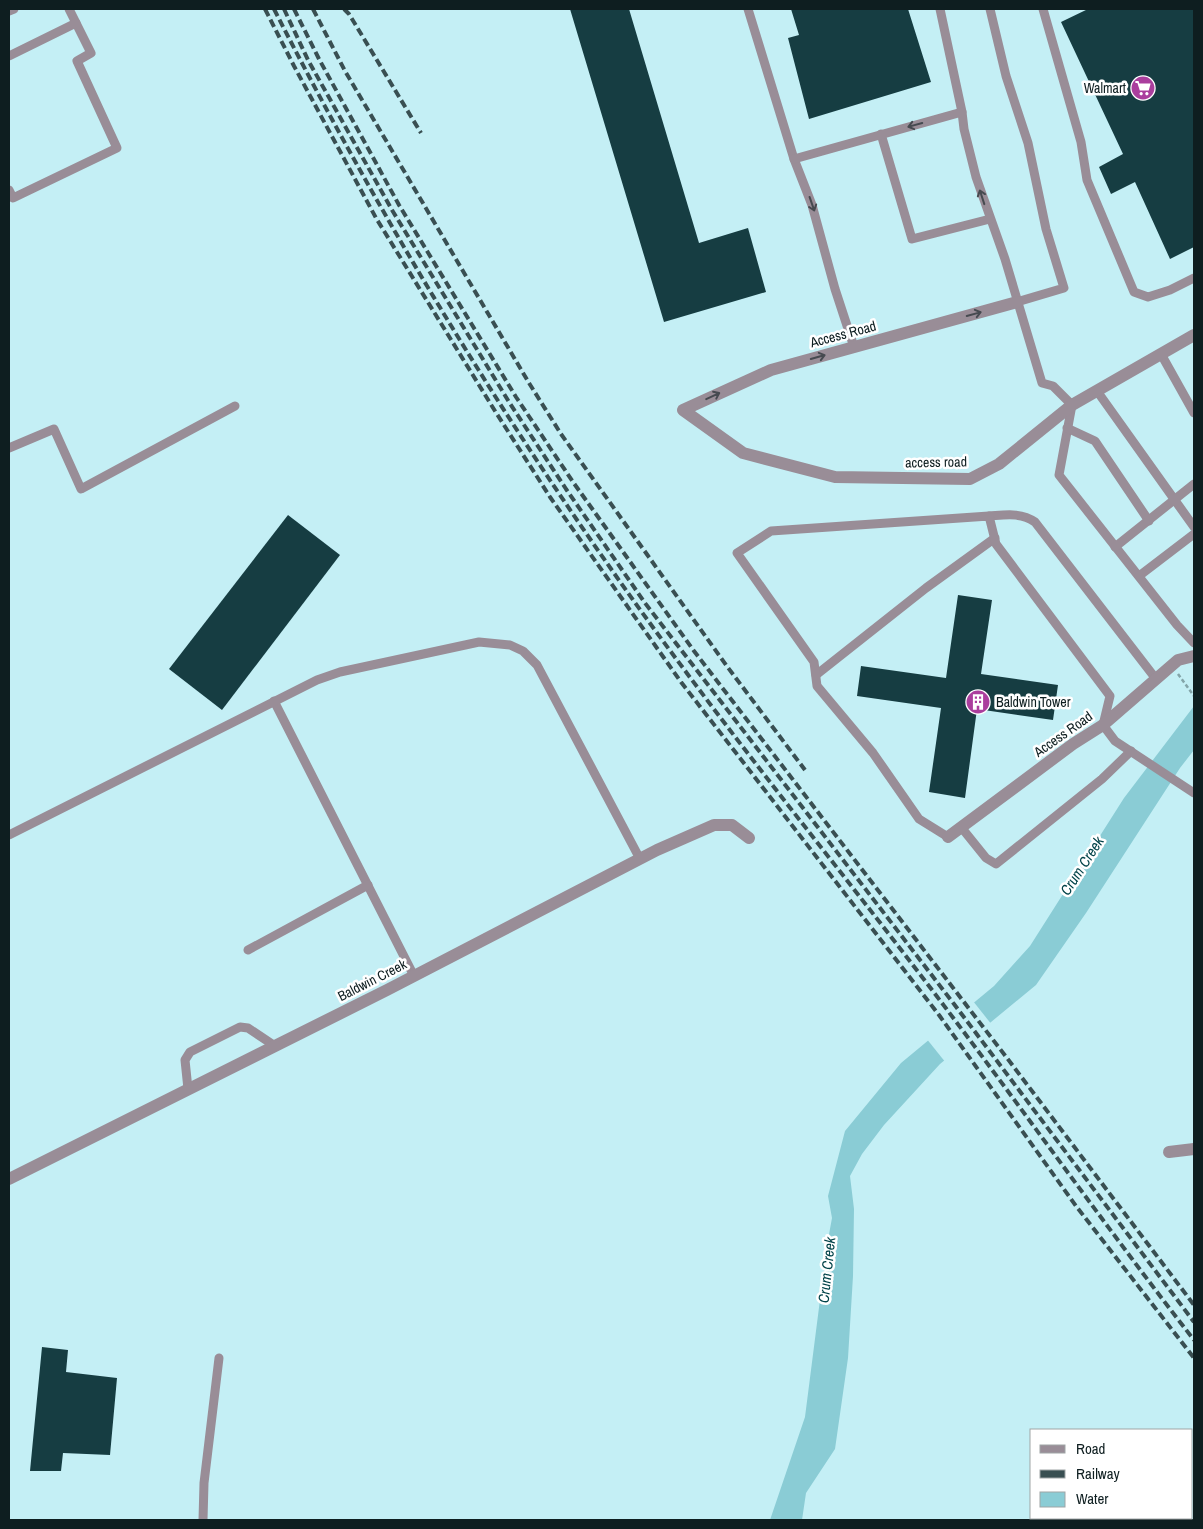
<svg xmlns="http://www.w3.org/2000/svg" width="1203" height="1529" font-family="'Archivo Narrow',sans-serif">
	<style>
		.water { fill: #8accd5 }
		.pier { fill: #c4eff5 }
		.building { fill: #163d42 }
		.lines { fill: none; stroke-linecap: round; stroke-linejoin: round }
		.path { stroke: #83a5a9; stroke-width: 2.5; stroke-dasharray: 4 2.5; stroke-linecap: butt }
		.service { stroke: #998d97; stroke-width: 9 }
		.minor { stroke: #998d97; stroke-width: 12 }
		.rail { stroke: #394f52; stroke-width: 4; stroke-dasharray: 8 4; stroke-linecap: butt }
		.oneway { stroke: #464a50 }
		.labels { text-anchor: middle; stroke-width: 5; stroke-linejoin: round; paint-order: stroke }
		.poi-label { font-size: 14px; fill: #0e1e20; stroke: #fff; text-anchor: end }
		.street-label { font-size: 14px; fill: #0e1e20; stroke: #fff }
		.water-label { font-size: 15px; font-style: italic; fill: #014248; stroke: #fff }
	</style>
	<rect width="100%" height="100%" fill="#c4eff5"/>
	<!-- water -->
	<polygon class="water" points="1194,706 1194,750 1180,768 1086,913 1036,985 940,1064 884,1125 862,1154 850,1176 854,1209 853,1276 848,1358 835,1449 806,1493 802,1520 770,1520 805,1417 827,1245 832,1218 828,1196 845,1131 901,1063 994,986 1030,946 1124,798"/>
	<!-- pier -->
	<polygon class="pier" points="973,1001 992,1025 946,1063 926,1038"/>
	<!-- building -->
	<g class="building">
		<polygon points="570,9 629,9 699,243 748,228 766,292 664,322"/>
		<polygon points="791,9 908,9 931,82 809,119 788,38 799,35"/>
		<polygon points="1088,9 1194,9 1194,247 1170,259 1135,182 1111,194 1099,167 1123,154 1061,22"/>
		<polygon points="288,515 340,555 222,710 169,669"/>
		<polygon points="958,595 992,600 981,674 1058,685 1053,720 977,709 965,798 929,792 941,708 857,696 861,666 946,678"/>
		<polygon points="42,1347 68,1350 66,1372 117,1378 110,1455 63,1453 61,1471 30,1471"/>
	</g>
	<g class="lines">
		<!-- path -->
		<polyline class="path" points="1178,674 1194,696"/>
		<!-- service -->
		<g class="service">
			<polyline points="69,9 76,23"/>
			<polyline points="748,9 794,159 812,205 835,289 854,347"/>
			<polyline points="940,9 962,112 964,129 976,177 1005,259 1042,383 1053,386 1072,405 1059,475 1177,625 1194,643"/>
			<polyline points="990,9 1006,76 1028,143 1046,229 1064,288 1017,302"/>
			<polyline points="1043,9 1081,142 1087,180 1134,292 1148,297 1170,290 1194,278"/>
			<polyline points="9,11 14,9"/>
			<polyline points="9,56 76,23 91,53 77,61 117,148 13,198 9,190"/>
			<polyline points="881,134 912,239 990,219"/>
			<polyline points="794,159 962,112"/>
			<polyline points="1161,354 1194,413"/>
			<polyline points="1097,391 1194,527"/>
			<polyline points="1067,428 1095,441 1149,521"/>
			<polyline points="9,448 54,429 81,489 235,406"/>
			<path d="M989,516c16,-1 32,-4 46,6l121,157"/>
			<polyline points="1115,547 1194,484"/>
			<polyline points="1139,576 1194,534"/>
			<polyline points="816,675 926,588 995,538"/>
			<polyline points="274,701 414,976"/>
			<polyline points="961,827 986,858 996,864 1102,779 1131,751"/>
			<polyline points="9,835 317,680 340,672 479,642 510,645 523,651 537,665 640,859"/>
			<polyline points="948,837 919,819 873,753 817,686 814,662 737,553 771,531 989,516 996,544 1110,696 1103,725 1115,741 1194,793"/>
			<polyline points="248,950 368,885"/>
			<polyline points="188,1089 185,1060 190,1052 240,1027 248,1028 275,1046"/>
			<polyline points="203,1520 204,1483 219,1358"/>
		</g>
		<!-- minor -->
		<g class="minor">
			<polyline points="1017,302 771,370 683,410 743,453 835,477 970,479 999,464 1072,405 1194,335"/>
			<polyline points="948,837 1073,744 1103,725 1178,660 1194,656"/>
			<polyline points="1169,1152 1194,1149"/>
			<polyline points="9,1179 387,990 657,850 714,825 732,825 749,838"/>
		</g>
		<!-- rail -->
		<g class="rail">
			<polyline points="265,9 294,66 376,218 495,411 550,497 681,682 939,1015 1076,1206 1194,1358"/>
			<path d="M274,9c118,232 256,455 412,663 85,114 174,223 259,335 84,111 164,224 249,333"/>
			<polyline points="284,9 308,60 392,210 509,402 566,489 645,603 954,1004 1194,1322"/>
			<polyline points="294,9 319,59 399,205 516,397 573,482 694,651 1007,1058 1194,1305"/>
			<polyline points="313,9 345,71 529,383 561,434 726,665 805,770"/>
			<polyline points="344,9 349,14 421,133"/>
		</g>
	</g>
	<!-- one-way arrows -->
	<defs><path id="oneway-shaft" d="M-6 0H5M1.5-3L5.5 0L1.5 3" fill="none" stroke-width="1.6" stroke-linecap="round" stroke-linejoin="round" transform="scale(1.25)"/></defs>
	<g class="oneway">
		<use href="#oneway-shaft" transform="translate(915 125) rotate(165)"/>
		<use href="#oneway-shaft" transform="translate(982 197) rotate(-108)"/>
		<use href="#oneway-shaft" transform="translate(812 204) rotate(71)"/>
		<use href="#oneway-shaft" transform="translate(974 314) rotate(-15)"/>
		<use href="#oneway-shaft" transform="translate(818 357) rotate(-16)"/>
		<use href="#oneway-shaft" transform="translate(713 396) rotate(-25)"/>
	</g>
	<!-- icons -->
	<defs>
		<symbol id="supermarket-disc" viewBox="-11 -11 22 22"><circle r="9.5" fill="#aa3e9d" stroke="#fff"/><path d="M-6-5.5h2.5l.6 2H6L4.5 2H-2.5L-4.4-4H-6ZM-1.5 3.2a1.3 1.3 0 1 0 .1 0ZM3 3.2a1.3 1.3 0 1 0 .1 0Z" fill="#fff"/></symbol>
		<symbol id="building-disc" viewBox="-11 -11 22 22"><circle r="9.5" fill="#aa3e9d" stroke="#fff"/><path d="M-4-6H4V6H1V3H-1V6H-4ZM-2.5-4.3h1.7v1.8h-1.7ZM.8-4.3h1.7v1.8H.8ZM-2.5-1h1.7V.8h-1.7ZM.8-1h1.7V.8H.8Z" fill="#fff"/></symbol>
	</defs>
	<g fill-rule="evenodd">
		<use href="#supermarket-disc" x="1129" y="74" width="28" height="28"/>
		<use href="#building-disc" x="964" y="688" width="28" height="28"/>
	</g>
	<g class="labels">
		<!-- poi labels -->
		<g class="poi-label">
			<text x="1126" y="93">Walmart</text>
			<text x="996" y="707" text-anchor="start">Baldwin Tower</text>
		</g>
		<!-- street labels -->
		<g class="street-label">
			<text transform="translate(843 334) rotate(-15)" y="5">Access Road</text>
			<text transform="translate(936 462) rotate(-1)" y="5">access road</text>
			<text transform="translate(1063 734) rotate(-35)" y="5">Access Road</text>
			<text transform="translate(372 980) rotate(-27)" y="5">Baldwin Creek</text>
		</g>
		<!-- water labels -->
		<g class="water-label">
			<text transform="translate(1082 866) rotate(-57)" y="5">Crum Creek</text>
			<text transform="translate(827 1270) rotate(-84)" y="5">Crum Creek</text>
		</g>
	</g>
	<!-- border -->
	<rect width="1203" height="1529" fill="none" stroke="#0e1e20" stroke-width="20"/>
	<!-- legend -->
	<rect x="1030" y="1429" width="162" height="90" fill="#ffffff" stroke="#9fa5a6"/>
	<rect x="1040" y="1445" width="25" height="8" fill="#998d97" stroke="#9fa5a6"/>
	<text x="1076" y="1454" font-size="15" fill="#0e1e20">Road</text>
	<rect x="1040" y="1470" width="25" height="8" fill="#394f52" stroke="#9fa5a6"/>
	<text x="1076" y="1479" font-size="15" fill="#0e1e20">Railway</text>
	<rect x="1040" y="1492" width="25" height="15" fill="#8accd5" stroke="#9fa5a6"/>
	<text x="1076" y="1504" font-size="15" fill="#0e1e20">Water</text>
</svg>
